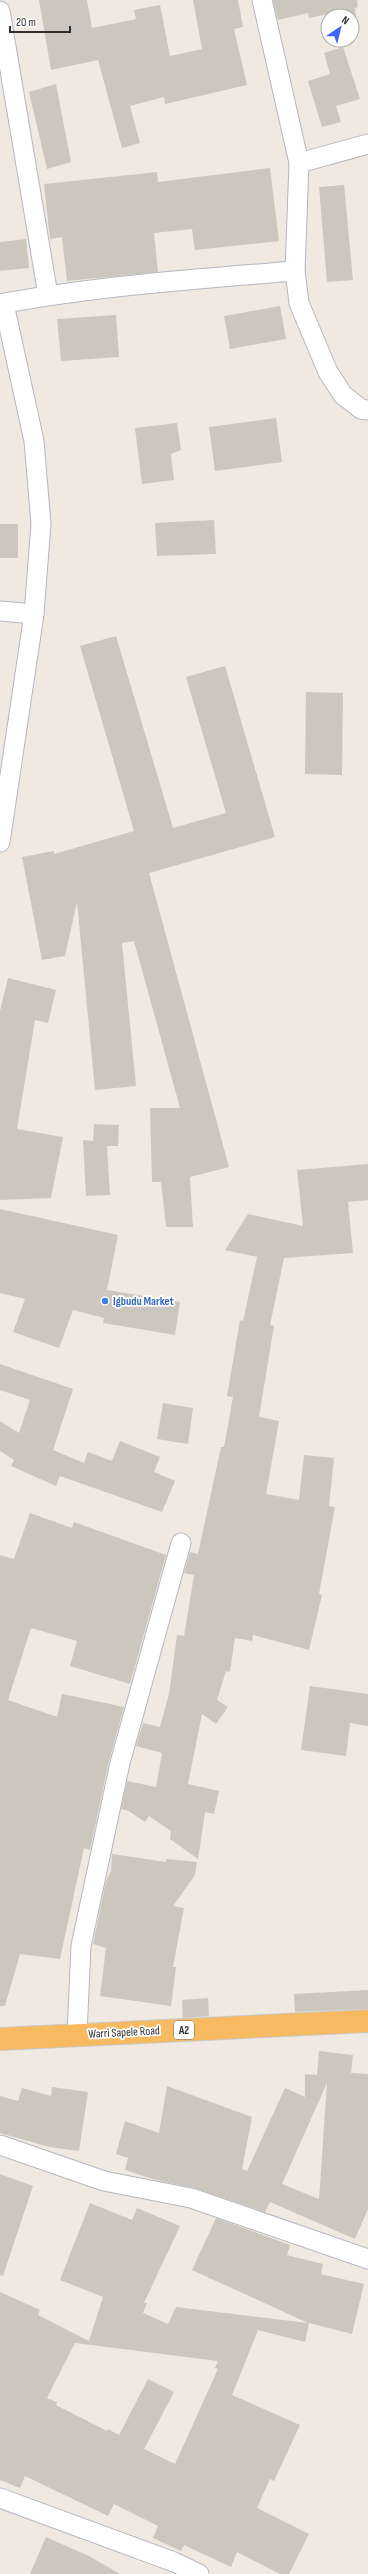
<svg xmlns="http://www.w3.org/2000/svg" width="368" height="2574" font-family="'Sofia Sans Condensed',sans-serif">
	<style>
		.building { fill: #cbc7bf; fill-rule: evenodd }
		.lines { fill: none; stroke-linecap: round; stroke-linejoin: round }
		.minor-casing { stroke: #b4b7c1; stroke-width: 21 }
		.trunk-casing { stroke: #c9c9c9; stroke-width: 24 }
		.minor { stroke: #fff; stroke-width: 19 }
		.trunk { stroke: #f8ba60; stroke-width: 22 }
		.shop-dot { fill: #3f7fe0; stroke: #fff; stroke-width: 1.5 }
		.labels { text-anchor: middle; stroke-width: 3.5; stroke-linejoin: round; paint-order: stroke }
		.shield { fill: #fff; stroke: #6d6d6d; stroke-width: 1 }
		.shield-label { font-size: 11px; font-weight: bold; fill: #2e2e2e }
		.shop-label { font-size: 12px; font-weight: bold; fill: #366cbe; stroke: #fff; text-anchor: start }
		.street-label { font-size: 12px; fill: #2e2e2e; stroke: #fff }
	</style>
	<rect width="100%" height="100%" fill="#efe9e1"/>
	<!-- building -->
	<g class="building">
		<polygon points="39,0 87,0 92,28 136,19 134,10 160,5 170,56 202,49 193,0 238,0 243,27 234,29 247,85 165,104 164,97 130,106 140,143 122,148 98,60 51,70"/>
		<polygon points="273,0 357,0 358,7 355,8 356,16 337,16 336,12 309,18 308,13 278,20"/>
		<polygon points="343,47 360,99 336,106 341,122 322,127 308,81 330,74 324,53"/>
		<polygon points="56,84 71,162 47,169 29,92"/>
		<polygon points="270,168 279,241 195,250 192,229 154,233 158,272 67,281 62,237 50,239 44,184 157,172 158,182"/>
		<polygon points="344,185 353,280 327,282 319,187"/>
		<polygon points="26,239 29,268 0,271 0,242"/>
		<polygon points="280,306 286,339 230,349 224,316"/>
		<polygon points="116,315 119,357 61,361 57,319"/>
		<polygon points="276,418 282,462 215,471 209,427"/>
		<polygon points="177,423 181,450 171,454 174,480 142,484 135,428"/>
		<polygon points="214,520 216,554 157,556 155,523"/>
		<rect x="0" y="524" width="18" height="34"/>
		<polygon points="116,636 173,828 226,813 186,677 225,666 275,837 149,873 229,1167 190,1177 193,1227 166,1227 161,1182 152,1182 150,1108 180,1108 134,941 122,943 136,1086 95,1090 77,902 65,956 42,960 22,857 54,851 54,854 134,831 80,646"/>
		<polygon points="306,692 343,693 342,775 305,774"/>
		<polygon points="8,978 56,990 48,1023 35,1020 17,1129 63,1137 51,1198 0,1200 0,1011"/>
		<polygon points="94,1124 119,1125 118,1146 107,1146 110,1195 86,1196 83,1140 93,1141"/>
		<polygon points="368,1164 368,1200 348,1202 353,1253 284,1258 270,1325 274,1326 259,1417 279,1421 266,1494 299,1500 304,1455 334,1458 329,1506 335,1507 319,1594 322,1595 309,1650 253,1635 252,1641 235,1638 230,1672 226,1671 217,1700 228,1707 216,1724 202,1714 188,1784 219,1791 214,1814 205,1812 198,1859 170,1839 171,1831 149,1816 145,1822 129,1811 121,1809 127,1781 156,1787 162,1753 136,1746 143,1723 160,1727 169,1694 177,1635 184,1636 194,1575 184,1573 190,1552 198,1554 221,1447 224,1447 233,1397 227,1396 240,1320 243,1321 257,1257 225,1250 248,1214 303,1226 297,1170"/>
		<polygon points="0,1209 118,1235 107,1290 180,1302 175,1335 103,1323 104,1318 73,1310 59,1348 13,1332 25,1299 0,1293"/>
		<polygon points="0,1364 73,1389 53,1450 84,1463 88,1452 112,1461 120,1441 160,1457 154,1472 175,1481 162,1512 60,1476 56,1486 11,1466 14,1460 0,1451 0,1421 19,1433 30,1400 0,1390"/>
		<polygon points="163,1403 193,1408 188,1444 157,1439"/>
		<polygon points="30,1513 72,1528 74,1522 166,1555 130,1684 70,1666 77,1641 31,1628 8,1700 57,1717 62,1694 124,1707 109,1761 90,1850 84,1848 60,1959 20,1954 5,2006 0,2006 0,1555 14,1559"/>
		<polygon points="310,1686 368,1694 368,1726 350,1723 346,1756 301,1750"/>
		<polygon points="112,1854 166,1862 166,1859 197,1862 195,1875 173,1906 184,1908 173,1967 176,1967 171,2006 100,1996 106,1948 93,1944 106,1881 111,1871"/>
		<polygon points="368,1990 368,2009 295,2012 294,1994"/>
		<polygon points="208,1998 209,2016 183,2018 182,2000"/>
		<path d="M319,2051l34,4 -2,18 17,1v135l-13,30 -85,-37 -5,10 -71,-24 -38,-8 -31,-10 3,-12 -12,-4 9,-33 34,12 8,-47 85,31 -10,52 5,2 38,-83 20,9v-23l12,1zM327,2083l-8,116 -37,-15z"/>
		<polygon points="52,2087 88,2092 79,2151 49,2147 0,2133 0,2096 18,2101 22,2088 51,2096"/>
		<polygon points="0,2174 33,2186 3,2276 0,2275"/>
		<path d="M90,2203l42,17 5,-12 43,18 -36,77h3l-4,10 25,11 8,-17 132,16 -116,-53 24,-52 74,27 -3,10 36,9 -2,10 43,10 -12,50 -43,-11 -4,19 -47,-12 -26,65 68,30 -26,56 -4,-2 -13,29 52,26 -20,40h-9l-43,-22 -6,15 -47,-22 -3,6 -28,-13 5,-12 -44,-22 -6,12 -83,-40 -5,12 -20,-8v-188l40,18 -2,5 51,26 14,-44 -43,-17zM75,2343l143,18 -3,7 3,1 -43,95 -31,-15 30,-57 -26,-13 -29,56 -11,-6 -1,2 -51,-26 1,-3 -10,-4z"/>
		<polygon points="46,2537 89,2556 120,2574 30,2574"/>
	</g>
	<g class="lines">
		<defs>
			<g id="minor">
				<polyline points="262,0 299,163 295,271 299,303 328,372 343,395 361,409 368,410"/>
				<polyline points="0,11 48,295"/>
				<polyline points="299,163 368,144"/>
				<path d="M0,304c97,-18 196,-25 295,-33"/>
				<polyline points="0,611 34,614"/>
				<polyline points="0,842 34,614 41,524 34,441 4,304"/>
				<polyline points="77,2034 81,1946 120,1763 181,1543"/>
				<polyline points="0,2145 104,2181 191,2198 368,2259"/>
				<polyline points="0,2498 174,2562 199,2574"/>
			</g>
			<polyline id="trunk" points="0,2039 368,2021"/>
		</defs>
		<!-- minor casing -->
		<use href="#minor" class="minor-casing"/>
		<!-- trunk casing -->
		<use href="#trunk" class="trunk-casing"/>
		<!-- minor -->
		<use href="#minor" class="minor"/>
		<!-- trunk -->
		<use href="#trunk" class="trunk"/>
	</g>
	<!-- markers -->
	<circle class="shop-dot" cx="105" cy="1301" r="4"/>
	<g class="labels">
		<!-- shield labels -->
		<rect class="shield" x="174" y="2021" width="20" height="18" rx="3"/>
		<g class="shield-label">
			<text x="184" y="2034">A2</text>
		</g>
		<!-- shop labels -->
		<g class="shop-label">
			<text x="113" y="1305">Igbudu Market</text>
		</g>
		<!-- street labels -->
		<g class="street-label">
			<text transform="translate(124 2032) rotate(-3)" y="4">Warri Sapele Road</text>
		</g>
	</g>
	<!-- north arrow -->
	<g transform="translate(340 28) rotate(35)"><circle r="19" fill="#ffffff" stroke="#ababab"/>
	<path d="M0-3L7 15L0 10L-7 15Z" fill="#4264fb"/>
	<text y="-6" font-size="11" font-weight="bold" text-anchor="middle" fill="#2e2e2e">N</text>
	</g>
	<!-- scale -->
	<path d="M10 26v6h60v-6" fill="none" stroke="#2e2e2e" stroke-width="2"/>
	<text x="16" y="26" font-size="12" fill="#2e2e2e" stroke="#ffffff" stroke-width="3" paint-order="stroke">20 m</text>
</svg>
